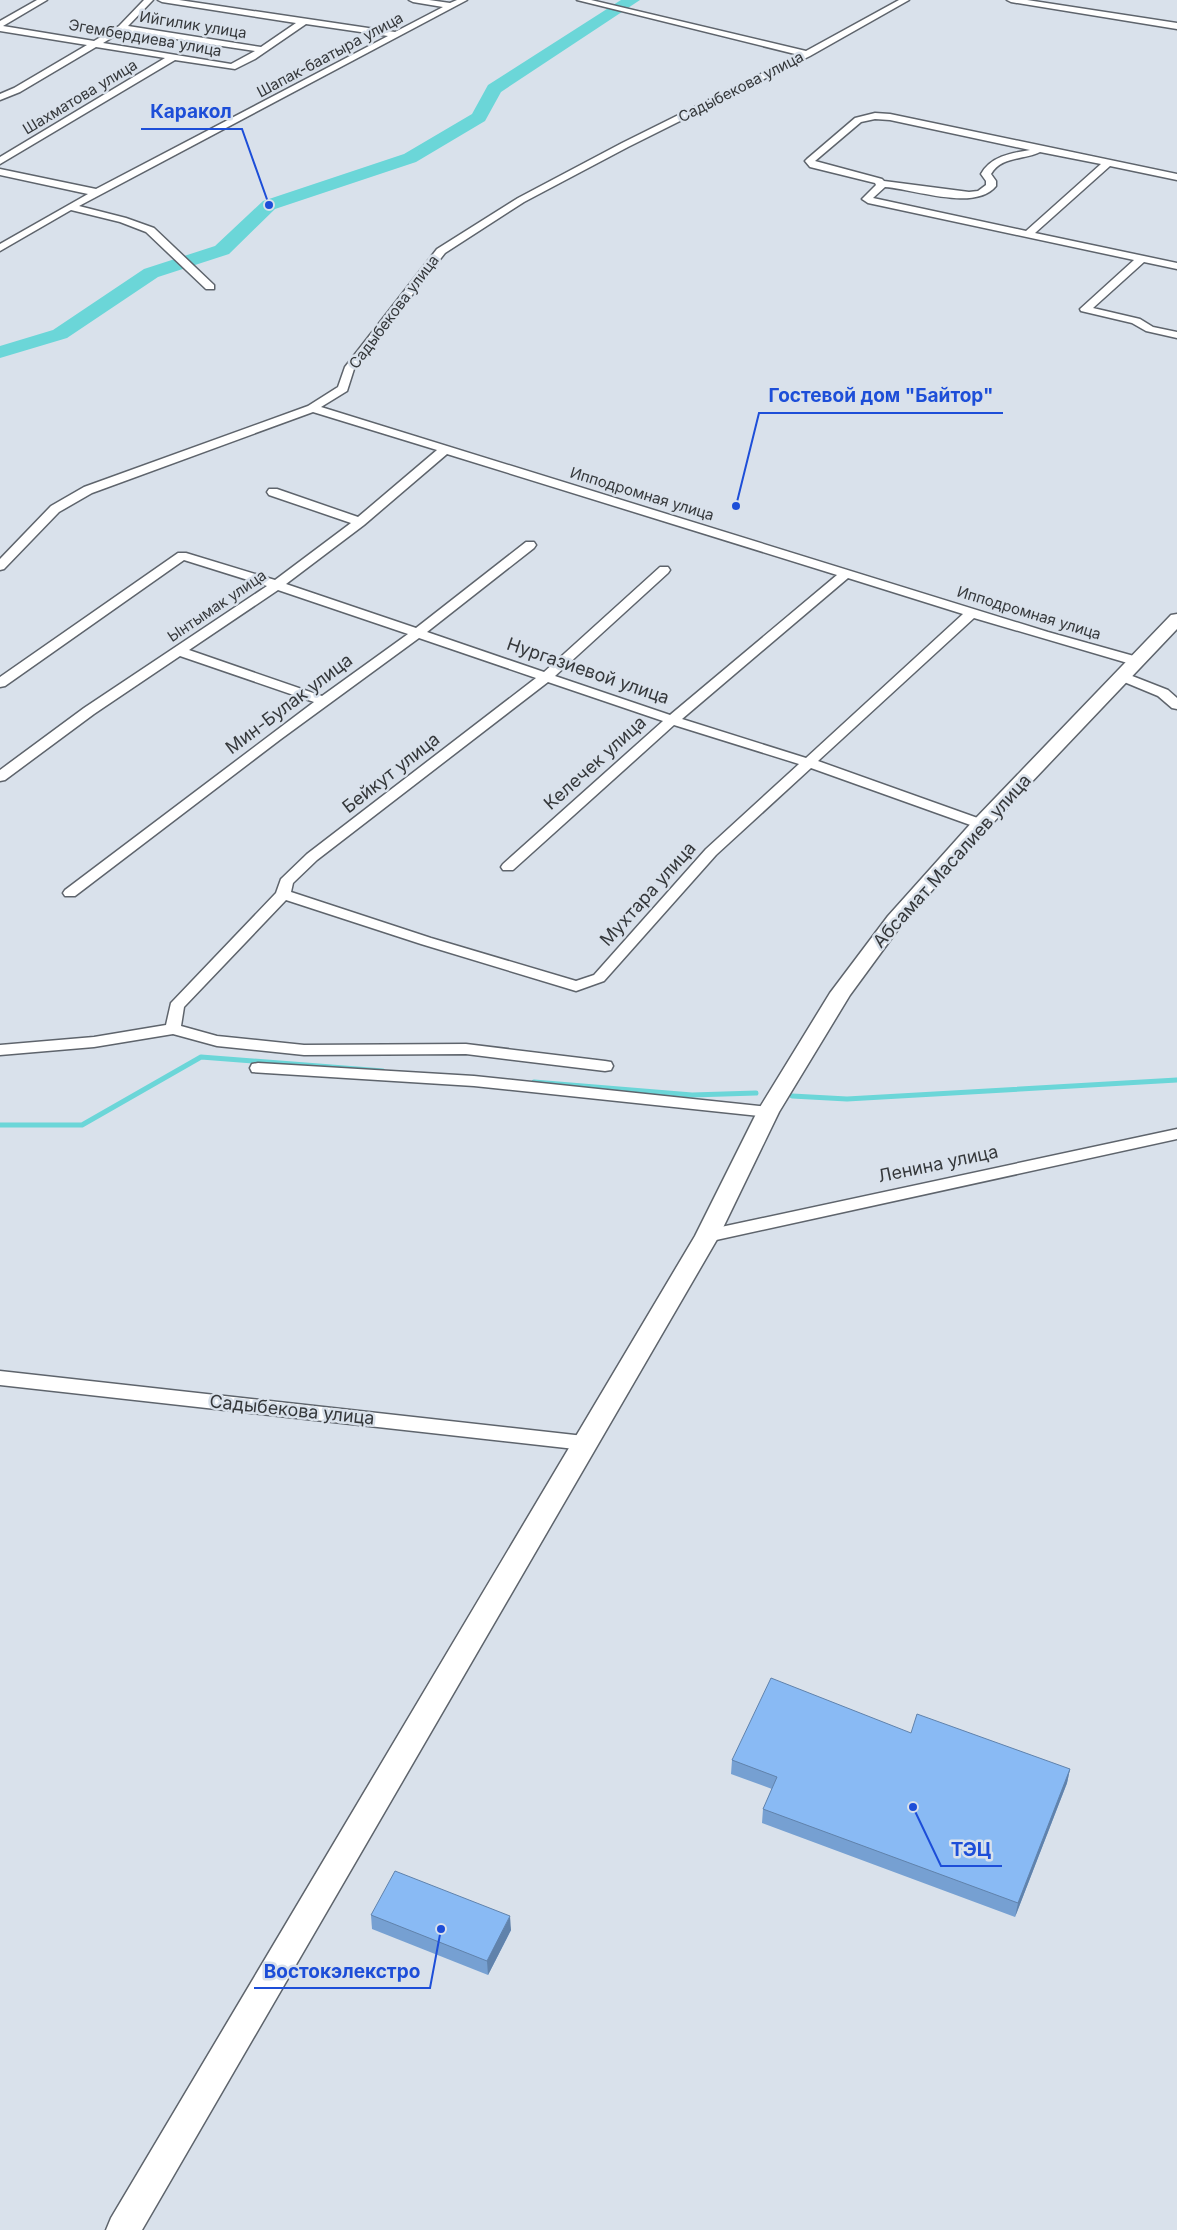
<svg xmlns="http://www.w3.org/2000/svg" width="1177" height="2230" font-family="Inter,sans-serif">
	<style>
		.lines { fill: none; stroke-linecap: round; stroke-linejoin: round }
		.stream { stroke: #6bd6d8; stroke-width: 5 }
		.river { fill: #6bd6d8; fill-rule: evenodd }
		.street-casing { stroke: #5e646c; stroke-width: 3 }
		.secondary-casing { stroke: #5e646c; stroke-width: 3 }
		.street { fill: #fff; fill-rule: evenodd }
		.secondary { fill: #fff; fill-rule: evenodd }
		.wall { fill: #76a0d2 }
		.shaded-wall { fill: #6082ab }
		.building { fill: #89baf4; stroke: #6082ab }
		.labels { text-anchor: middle; stroke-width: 5; stroke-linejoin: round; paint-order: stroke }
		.far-street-label { font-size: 15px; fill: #35383b; stroke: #d9e1eb }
		.street-label { font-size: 18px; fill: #35383b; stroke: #d9e1eb }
		.leader { fill: none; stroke: #1d4ed8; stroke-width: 2 }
		.callout-dot { fill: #1d4ed8; stroke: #d9e1eb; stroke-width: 2 }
		.callout-label { font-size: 19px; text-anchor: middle; font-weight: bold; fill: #1d4ed8; stroke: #d9e1eb; stroke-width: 5; stroke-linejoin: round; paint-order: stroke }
	</style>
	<rect width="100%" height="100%" fill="#d9e1eb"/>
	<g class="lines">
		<!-- stream -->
		<g class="stream">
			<polyline points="534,1082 692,1095 756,1093"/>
			<polyline points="792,1096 847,1099 1177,1080"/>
			<polyline points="0,1125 82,1125 201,1057 383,1071"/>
		</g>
		<!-- river -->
		<polygon class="river" points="621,0 640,0 501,92 485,121 416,162 275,209 229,254 158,277 67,338 0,358 0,346 53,330 144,269 215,246 263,201 404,154 472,114 488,85"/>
		<defs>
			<g id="street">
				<path d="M37,0h10l-44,26 91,15 25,-15 25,-26h9l-25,26 133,21 35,-24 -134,-21 -4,-2h21l216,32 48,-25 -30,-5 -4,-2h20l21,3 7,-3h10l-388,206 47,12 28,10 60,57v4h-8l-60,-57 -26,-10 -49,-12 -71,41v-7l88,-50 -88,-19v-6l96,20 292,-153 -82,-12 -51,35 -20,10 -60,-9 -175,104v-7l165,-99 -69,-11 -76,45 -20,8v-6l14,-6 73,-43 -87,-14v-10zM123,31l132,20 -24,13 -128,-21z"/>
				<path d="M577,0h14l215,51 93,-51h10l-99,56 -182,91 -104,55 -79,51 -91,116 -7,22 -26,16 727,225 93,26 2,3 -2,3h-10l-157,-46 -156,143 168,60 2,3 -2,3h-10l-165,-59 -95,87 -112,126 -28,10 -155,-47 -135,-44 -102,107 -3,19 36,10 87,9 162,-1 139,17 6,1 2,4 -2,4 -6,1 -139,-17 -162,1 -87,-9 -44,-12 -79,13 -94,8v-10l94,-8 72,-12 5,-22 105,-110 5,-14 26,-25 229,-176 -117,-40 -138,101 -206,157h-10l-2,-3 2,-3 249,-188 -134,-46 -86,58 -89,66 -5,1v-11l84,-62 183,-122 -83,-26 -179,126 -5,1v-10l178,-124h8l89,27 76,-57 -82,-28 -2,-3 2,-3h8l81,28 79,-67 -124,-38 -221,81 -33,19 -55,57 -4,1v-11l51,-53 33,-19 224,-81 30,-19 7,-20 92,-118 81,-51 104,-55 177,-88zM447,454l390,121 -167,140 -115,-39 113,-103 2,-3 -2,-3h-8l-116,105 -117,-40 107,-84 2,-3 -2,-3h-8l-110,86 -130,-44 78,-59zM848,578l115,36 -157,144 -124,-39zM278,590l130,44 -86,62 -133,-46zM548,682l115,39 -160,143 -2,3 2,3h10l161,-145 125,39 -93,85 -112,126 -18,6 -145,-43 -140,-46 2,-9 24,-23z"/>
				<polygon points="1007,0 1027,0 1177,23 1177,29 1011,2"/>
				<path d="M875,113l15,1 287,60v6l-67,-14 -75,67 142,30v6l-33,-7 -51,46 47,11 13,8 24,5v6l-31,-7 -14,-8 -51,-12 -1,-2 54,-49 -266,-57 -6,-4 14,-14 -1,-2 -65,-16 -5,-6 2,-2 48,-41zM875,119l15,1 140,30c-18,3 -39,6 -49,24l5,7v4l-8,6 -9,1 -85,-11 -2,-2 -67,-18 46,-39zM1040,152l61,12 -75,67 -153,-33 12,-11c29,2 90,25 111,-1v-5l-5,-7c10,-18 34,-14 49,-22z"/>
				<polygon points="1122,672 1168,690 1177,698 1177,709 1172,708 1158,696 1117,679 1115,676 1117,673"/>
				<polygon points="258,1063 474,1076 768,1107 774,1108 776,1112 774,1116 768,1117 474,1086 252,1072 250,1068 252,1064"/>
				<polygon points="1177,1129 1177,1139 707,1242 701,1240 698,1236 701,1232 707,1230"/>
				<polygon points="0,1371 584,1436 591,1438 593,1443 591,1448 584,1450 0,1385"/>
			</g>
			<polygon id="secondary" points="1177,614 1177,629 988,828 902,924 850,995 779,1112 719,1236 142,2230 106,2230 111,2218 695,1236 757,1112 830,993 888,916 974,820 1171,615"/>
		</defs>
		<!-- street casing -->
		<use href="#street" class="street-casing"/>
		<!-- secondary casing -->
		<use href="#secondary" class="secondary-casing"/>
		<!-- street -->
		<use href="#street" class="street"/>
		<!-- secondary -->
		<use href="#secondary" class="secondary"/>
	</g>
	<!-- wall -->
	<g class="wall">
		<polygon points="911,1733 1070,1769 1067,1783 1015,1917 762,1823 763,1809 772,1789 731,1774 732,1760"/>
		<polygon points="371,1915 511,1930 488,1975 372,1929"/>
	</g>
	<!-- shaded-wall -->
	<g class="shaded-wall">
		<polygon points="1070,1769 1067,1783 1015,1917 1018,1903"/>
		<polygon points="510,1916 511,1930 488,1975 487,1961"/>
	</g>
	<!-- building -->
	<g class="building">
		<polygon points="771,1678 911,1733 917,1714 1070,1769 1018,1903 763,1809 777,1777 732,1760"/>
		<polygon points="395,1871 510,1916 487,1961 371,1915"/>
	</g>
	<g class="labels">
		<!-- far-street labels -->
		<g class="far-street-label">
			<text transform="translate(193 25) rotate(9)" y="5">Ийгилик улица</text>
			<text transform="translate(145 38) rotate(10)" y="5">Эгембердиева улица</text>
			<text transform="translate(330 55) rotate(-28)" y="5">Шапак-баатыра улица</text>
			<text transform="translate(741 87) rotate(-27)" y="5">Садыбекова улица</text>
			<text transform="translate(80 97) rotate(-31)" y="5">Шахматова улица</text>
			<text transform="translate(394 312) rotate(-53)" y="5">Садыбекова улица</text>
			<text transform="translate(642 494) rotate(17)" y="5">Ипподромная улица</text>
			<text transform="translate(217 606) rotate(-34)" y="5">Ынтымак улица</text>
			<text transform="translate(1029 613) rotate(17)" y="5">Ипподромная улица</text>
		</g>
		<!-- street labels -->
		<g class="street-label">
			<text transform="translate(588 671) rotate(19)" y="6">Нургазиевой улица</text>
			<text transform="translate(289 704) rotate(-37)" y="6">Мин-Булак улица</text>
			<text transform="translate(595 763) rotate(-42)" y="6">Келечек улица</text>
			<text transform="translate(391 773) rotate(-38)" y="6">Бейкут улица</text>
			<text transform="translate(952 861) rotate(-48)" y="6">Абсамат Масалиев улица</text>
			<text transform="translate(648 894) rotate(-48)" y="6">Мухтара улица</text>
			<text transform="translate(938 1164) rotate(-12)" y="6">Ленина улица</text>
			<text transform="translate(292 1410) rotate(6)" y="6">Садыбекова улица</text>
		</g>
	</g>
	<!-- callouts -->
	<path class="leader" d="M269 205L242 129H141M736 506L759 413H1003M913 1807L941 1866H1002M441 1929L430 1988H254"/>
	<g class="callout-dot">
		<circle cx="269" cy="205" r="5"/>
		<circle cx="736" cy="506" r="5"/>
		<circle cx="913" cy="1807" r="5"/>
		<circle cx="441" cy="1929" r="5"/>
	</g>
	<g class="callout-label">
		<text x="191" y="118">Каракол</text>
		<text x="881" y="402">Гостевой дом "Байтор"</text>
		<text x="971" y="1856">ТЭЦ</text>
		<text x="342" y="1978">Востокэлекстро</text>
	</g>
</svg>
